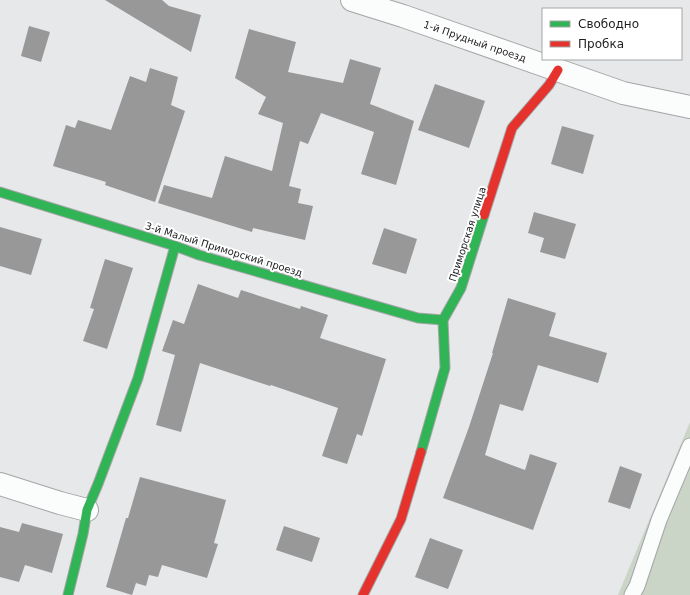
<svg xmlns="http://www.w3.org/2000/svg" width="690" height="595" font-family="'DejaVu Sans',sans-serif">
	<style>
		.green { fill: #cad5c8 }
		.building { fill: #989899 }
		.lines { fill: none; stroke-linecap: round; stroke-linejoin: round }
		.lane-casing { stroke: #a4a5a7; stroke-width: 17 }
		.street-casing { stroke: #a4a5a7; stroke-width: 24 }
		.fast-casing { stroke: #a4a5a7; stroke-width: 11 }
		.jam-casing { stroke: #a4a5a7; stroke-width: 11 }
		.lane { stroke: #fbfcfc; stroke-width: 15 }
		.street { stroke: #fbfcfc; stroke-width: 22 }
		.fast { stroke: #30b455; stroke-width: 9 }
		.jam { stroke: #e5322d; stroke-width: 9 }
		.labels { text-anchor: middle; stroke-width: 4; stroke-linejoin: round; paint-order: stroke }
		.street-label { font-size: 10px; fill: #1d1e1f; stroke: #fff }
	</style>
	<rect width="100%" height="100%" fill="#e6e8ea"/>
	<!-- green -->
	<polygon class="green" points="690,422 690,595 618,595"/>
	<!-- building -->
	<g class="building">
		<polygon points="105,0 162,0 169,6 201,15 191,52"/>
		<polygon points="29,26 50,32 41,62 21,56"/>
		<polygon points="249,29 296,42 288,72 343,83 350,59 381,68 370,104 414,121 396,185 361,174 374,132 321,113 308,144 300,141 289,186 301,189 298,203 313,206 305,240 253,228 252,232 158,203 164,185 212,198 225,156 272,171 283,123 258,114 266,97 235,78"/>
		<polygon points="150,68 178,77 171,105 185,111 155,202 105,185 106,182 53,166 66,125 75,128 78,120 111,130 130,76 146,82"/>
		<polygon points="435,84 485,101 469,148 418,130"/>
		<polygon points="562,126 594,135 583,174 551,164"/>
		<polygon points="534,212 576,224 565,259 540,252 544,238 528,233"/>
		<polygon points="0,227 42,239 31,275 0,266"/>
		<polygon points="384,228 417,239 406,274 372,264"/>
		<polygon points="105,259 133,268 107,349 83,341 94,309 90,308"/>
		<polygon points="198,284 238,298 241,290 300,309 301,306 328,315 320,338 386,359 362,436 357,434 347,464 322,456 338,408 271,385 270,386 200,363 181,432 156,425 175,355 162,351 173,320 184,324"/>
		<polygon points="508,298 556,313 549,336 607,353 598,383 538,365 523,411 500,404 485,455 525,470 530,454 557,463 533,530 443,498 469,427 493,353 492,353"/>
		<polygon points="620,466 642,474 630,509 608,502"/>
		<polygon points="140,477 226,500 214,543 218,544 207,578 162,565 158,577 149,575 146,586 136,583 132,595 106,587 126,518 128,518"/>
		<polygon points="22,523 63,534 52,573 25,565 19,582 0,577 0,527 19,532"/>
		<polygon points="284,526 320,538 312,562 276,550"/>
		<polygon points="430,538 463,550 448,589 415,577"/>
	</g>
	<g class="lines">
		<defs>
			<polyline id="lane" points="632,595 637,586 659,520 690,446"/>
			<g id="street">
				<polyline points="352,0 403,16 623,93 690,107"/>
				<polyline points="0,484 60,503 87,510"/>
			</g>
			<g id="fast">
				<polyline points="0,192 175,246 199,255 418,318 443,320"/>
				<polyline points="421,452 445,368 443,320 461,288 484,215"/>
				<polyline points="68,595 83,534 87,510 98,484 138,378 175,246"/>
			</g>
			<g id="jam">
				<polyline points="484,215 512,128 549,85 558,70"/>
				<polyline points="363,595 401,519 421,452"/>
			</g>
		</defs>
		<!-- lane casing -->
		<use href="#lane" class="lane-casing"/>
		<!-- street casing -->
		<use href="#street" class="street-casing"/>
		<!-- fast casing -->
		<use href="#fast" class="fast-casing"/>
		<!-- jam casing -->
		<use href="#jam" class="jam-casing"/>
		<!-- lane -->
		<use href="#lane" class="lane"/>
		<!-- street -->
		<use href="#street" class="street"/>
		<!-- fast -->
		<use href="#fast" class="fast"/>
		<!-- jam -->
		<use href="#jam" class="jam"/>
	</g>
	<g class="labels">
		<!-- street labels -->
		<g class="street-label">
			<text transform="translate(475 41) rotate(19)" y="4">1-й Прудный проезд</text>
			<text transform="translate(467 234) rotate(-72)" y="4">Приморская улица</text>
			<text transform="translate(224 249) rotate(17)" y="4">3-й Малый Приморский проезд</text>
		</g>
	</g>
	<!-- legend -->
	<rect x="542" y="8" width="140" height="52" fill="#ffffff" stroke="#a5a5a5"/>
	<rect x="550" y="21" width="20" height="6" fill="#30b455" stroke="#a5a5a5"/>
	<text x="578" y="28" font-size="12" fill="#1d1e1f">Свободно</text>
	<rect x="550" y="41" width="20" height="6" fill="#e5322d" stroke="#a5a5a5"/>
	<text x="578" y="48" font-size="12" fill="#1d1e1f">Пробка</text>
</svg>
